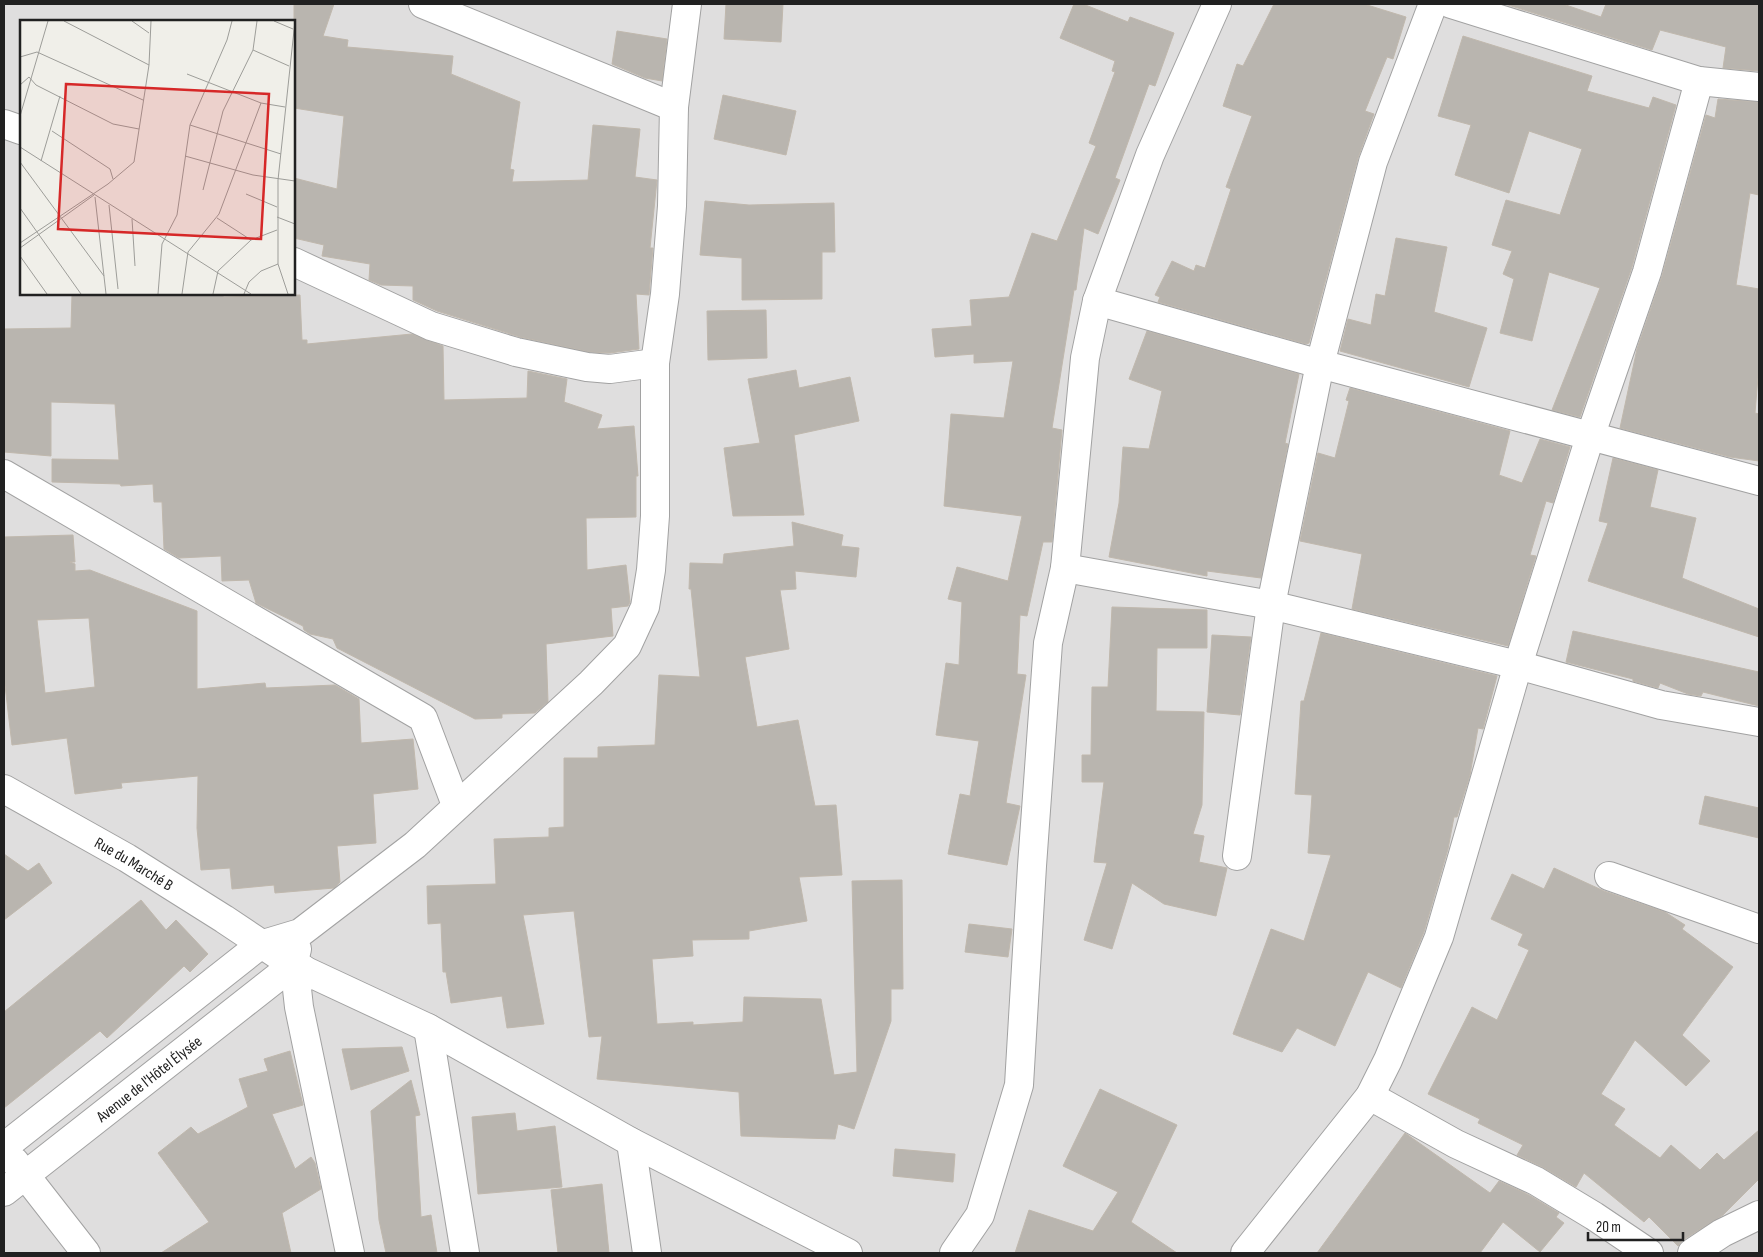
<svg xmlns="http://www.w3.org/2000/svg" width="1763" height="1257" font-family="'Sofia Sans Condensed',sans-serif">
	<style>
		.residential { fill: #dfdede; fill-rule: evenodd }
		.building { fill: #b9b5af; stroke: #c0b8ad; fill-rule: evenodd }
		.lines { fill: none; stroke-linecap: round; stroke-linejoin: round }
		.minor-casing { stroke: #a2a2a2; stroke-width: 30 }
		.minor { stroke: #fff; stroke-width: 28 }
		.labels { text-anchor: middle; stroke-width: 4.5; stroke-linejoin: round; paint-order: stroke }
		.street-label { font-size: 16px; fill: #212121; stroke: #fff }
		.inset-road { fill: none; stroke: #9d9d99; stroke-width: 1 }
		.view { fill: #d62828; fill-opacity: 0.15; stroke: #d62828; stroke-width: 2.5 }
		.inset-edge { fill: none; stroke: #212121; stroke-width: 2.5 }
	</style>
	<rect width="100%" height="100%" fill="#f0efe9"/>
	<!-- residential -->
	<path class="residential" d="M4,4h1755v1249h-1755zM21,21h273v273h-273z"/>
	<!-- building -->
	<g class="building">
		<polygon points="294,4 334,4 323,36 348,40 347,47 453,56 451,74 520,102 510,169 514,170 512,182 588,180 593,125 640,129 635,177 657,180 650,248 653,248 649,295 636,294 639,349 610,353 589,352 520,337 437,311 413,300 413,286 381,285 369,280 370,264 322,256 324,245 294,238 294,178 337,189 344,116 294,108"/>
		<polygon points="726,4 783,4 781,42 724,39"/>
		<polygon points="1074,4 1083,4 1128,22 1130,17 1174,33 1155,86 1149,84 1115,178 1120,180 1098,234 1084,228 1076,290 1074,290 1052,428 1062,430 1052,542 1043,542 1027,616 1020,615 1017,674 1026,675 1006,803 1020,806 1007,865 948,854 960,794 970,796 979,741 936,735 946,663 959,665 962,602 948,599 957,567 1008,581 1022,516 944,506 951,414 1004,418 1013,361 974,363 974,354 935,357 932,329 972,326 970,300 1009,297 1032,233 1057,241 1096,146 1089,143 1115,72 1112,71 1115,61 1060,38"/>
		<polygon points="1274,4 1364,4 1406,17 1393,59 1387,57 1365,111 1374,114 1358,158 1309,343 1306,344 1158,302 1160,297 1155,295 1172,261 1194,271 1196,265 1205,268 1231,189 1226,187 1252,116 1223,106 1237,64 1243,66"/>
		<polygon points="1505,4 1563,4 1601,17 1606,4 1759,4 1759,71 1723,68 1726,47 1660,30 1652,50"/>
		<polygon points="617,31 667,39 662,81 645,78 612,64"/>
		<polygon points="1463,36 1592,76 1587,91 1649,108 1653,97 1676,105 1632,267 1580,417 1552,410 1600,288 1549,272 1532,341 1500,333 1514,279 1503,274 1512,251 1492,245 1506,200 1560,215 1582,149 1529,131 1509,193 1455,175 1471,125 1438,116"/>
		<polygon points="723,95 796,111 786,155 714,139"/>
		<polygon points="1718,99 1759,102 1759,195 1750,193 1736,285 1759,289 1759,365 1755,413 1759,414 1759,461 1730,457 1620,428 1637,349 1662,276 1706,115 1715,118"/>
		<polygon points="705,201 749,205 834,203 835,252 822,252 822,299 742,300 742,258 700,255"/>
		<polygon points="1396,238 1447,247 1434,312 1487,328 1469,387 1340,351 1348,319 1371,325 1376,294 1385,296"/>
		<polygon points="72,294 224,294 223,297 300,295 302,340 307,340 307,344 412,334 443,346 444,400 527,398 528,371 567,379 564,402 602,415 597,429 634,426 638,476 636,476 636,517 586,518 587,570 626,565 630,602 628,606 611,608 613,636 546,644 548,702 535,713 502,714 502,718 475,719 337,648 333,639 310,634 304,630 303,626 256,603 249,580 222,581 221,556 179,558 164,549 162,502 154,502 153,484 121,486 120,484 52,482 52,459 119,460 115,404 51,402 51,456 4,452 4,329 71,328"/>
		<polygon points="766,310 767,358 708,360 707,311"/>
		<polygon points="1147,331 1299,374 1285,443 1288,444 1261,578 1207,571 1207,576 1109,557 1119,503 1123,447 1149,449 1162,391 1129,379"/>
		<polygon points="796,370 799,388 850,377 859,421 794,435 804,515 733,516 724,448 760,443 748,379"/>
		<polygon points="1350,388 1510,431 1499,475 1522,483 1540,439 1570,447 1553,503 1546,501 1530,555 1536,556 1508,646 1352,609 1362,554 1300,541 1318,453 1335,458 1349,401 1346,400"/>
		<polygon points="1613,458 1658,470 1650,507 1696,518 1682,578 1759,609 1759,637 1588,581 1608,523 1599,521"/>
		<polygon points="792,522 843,535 841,546 859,548 856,577 795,571 796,589 780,590 789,649 745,657 757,727 798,720 815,806 836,805 842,875 799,877 807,921 749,931 749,939 692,940 693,956 652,959 657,1024 693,1022 693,1025 743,1022 744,997 821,999 834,1075 857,1072 852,881 902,880 903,989 891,989 891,1021 854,1129 838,1124 835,1139 741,1136 739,1092 597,1079 602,1036 589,1037 574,911 523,915 544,1024 507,1028 502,996 451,1003 446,972 443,972 441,923 428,924 427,886 496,884 494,839 549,837 549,828 564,827 564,758 598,758 598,747 655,745 659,675 700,677 691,589 689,589 690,563 723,564 724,554 794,546"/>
		<path d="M73,535l2,27h-5l5,2v7l15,-1 107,41v78l68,-6 1,5 69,-3 24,14 2,44 52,-4 5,50 -45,5 3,49 -39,3 3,36 -6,6 -59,5 -1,-8 -42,4 -2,-21 -29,2 -4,-42 1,-52 -77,7 1,5 -47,6 -8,-56 -55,7 -8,-68v-140zM89,618l6,69 -50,6 -8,-73z"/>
		<polygon points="1112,607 1207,610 1207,648 1157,648 1156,711 1204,712 1202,805 1193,834 1204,836 1199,862 1227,868 1216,916 1164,904 1132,883 1112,949 1084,940 1107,863 1094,862 1104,782 1082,782 1082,755 1091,755 1092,687 1108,687"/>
		<polygon points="1573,631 1759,672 1759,706 1703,692 1701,696 1688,694 1660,683 1658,688 1633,681 1633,679 1566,662"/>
		<polygon points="1321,633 1497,676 1483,729 1478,728 1470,775 1457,817 1454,817 1448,849 1424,932 1401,988 1368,972 1335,1046 1297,1028 1282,1052 1233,1034 1271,929 1304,941 1331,855 1308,853 1312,795 1295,794 1301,701 1304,701"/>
		<polygon points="1212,635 1251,637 1240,715 1207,712"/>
		<polygon points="1705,796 1759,808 1759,838 1699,824"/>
		<polygon points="4,854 28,871 39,863 52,883 4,920"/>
		<polygon points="1554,868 1604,891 1665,912 1685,925 1682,929 1733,967 1682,1035 1710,1061 1686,1086 1635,1040 1601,1094 1625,1109 1614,1125 1660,1158 1671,1145 1700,1170 1717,1153 1724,1160 1759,1130 1759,1179 1723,1215 1683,1240 1678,1246 1649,1217 1644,1222 1584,1173 1576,1187 1544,1168 1517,1155 1523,1145 1478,1123 1480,1119 1428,1094 1472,1007 1497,1020 1529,950 1518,945 1523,934 1491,919 1512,874 1544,889"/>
		<polygon points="141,900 166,930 176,920 208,954 190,972 184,966 107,1038 100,1031 4,1108 4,1012"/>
		<polygon points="969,924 1012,929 1008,957 965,952"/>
		<polygon points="402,1047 409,1071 351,1090 342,1049"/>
		<polygon points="290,1051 303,1105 272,1114 295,1169 311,1157 315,1163 321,1189 282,1213 291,1253 161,1253 209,1222 158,1153 191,1127 198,1134 248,1107 239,1079 268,1071 264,1059"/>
		<polygon points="411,1080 420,1115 415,1116 421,1217 431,1215 437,1253 386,1253 379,1220 371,1111"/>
		<polygon points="1100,1089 1177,1125 1131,1222 1177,1253 1015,1253 1029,1210 1093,1231 1118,1192 1063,1166"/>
		<polygon points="515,1113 517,1131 555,1126 562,1187 478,1194 472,1117"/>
		<polygon points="1405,1133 1490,1193 1499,1181 1529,1195 1559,1213 1556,1217 1564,1223 1540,1252 1503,1222 1480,1253 1317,1253"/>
		<polygon points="895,1149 955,1154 953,1182 893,1176"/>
		<polygon points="602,1184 609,1253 558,1253 551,1190"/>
	</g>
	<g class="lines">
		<defs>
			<g id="minor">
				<polyline points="423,4 674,107"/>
				<polyline points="1451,4 1699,81 1759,87"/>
				<polyline points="4,124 21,130"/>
				<polyline points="294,262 431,326 516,352 587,367 610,369 655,363"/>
				<polyline points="1097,301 1320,364 1759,481"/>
				<polyline points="4,474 423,718 456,805"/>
				<polyline points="1065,568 1271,605 1518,665 1661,705 1759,722"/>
				<path id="s1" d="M4,789l123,69 97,61 69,46 135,63 203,114 217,111"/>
				<polyline points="1237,856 1271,605 1320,364 1373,162 1433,4"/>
				<polyline points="1609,876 1759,929"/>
				<polyline points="303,969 297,989 299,1007 350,1253"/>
				<polyline points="428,1028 465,1253"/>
				<polyline points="1370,1096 1456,1144 1536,1181 1594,1216 1649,1253"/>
				<polyline points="631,1142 647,1253"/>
				<polyline points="4,1147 260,945 300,933 415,845 591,683 627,646 645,607 651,570 655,516 655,363 665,294 672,206 674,107 687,4"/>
				<polyline points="15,1162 86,1253"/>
				<path id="s2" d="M4,1192l289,-227 4,-16"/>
				<polyline points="954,1253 980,1215 1019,1085 1032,866 1048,643 1065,568 1085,358 1097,301 1150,155 1217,4"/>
				<polyline points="1245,1253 1370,1096 1388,1060 1439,937 1518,665 1590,437 1647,272 1699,81"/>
				<polyline points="1692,1253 1722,1233 1759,1215"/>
			</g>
		</defs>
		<!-- minor casing -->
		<use href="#minor" class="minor-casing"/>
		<!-- minor -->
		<use href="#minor" class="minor"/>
	</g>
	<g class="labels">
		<!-- street labels -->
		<g class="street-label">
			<text dy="6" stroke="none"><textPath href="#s1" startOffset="150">Rue du Marché B</textPath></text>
			<text dy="6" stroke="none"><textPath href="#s2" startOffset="184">Avenue de l'Hôtel Élysée</textPath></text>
		</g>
	</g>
	<!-- overview -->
	<g transform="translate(20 20)">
		<rect width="275" height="275" fill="#f0efe9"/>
		<path class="inset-road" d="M44,1l85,44M112,1l17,12M237,1l-4,29 36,16M254,1l19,8M0,37l17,-5 106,48M167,54l74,29 24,4M0,65l9,-8 7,8 77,39 26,5M0,96l28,-95M170,105l91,29M32,111l58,38 3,10M0,127l231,147M165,136l68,19 42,6M21,141l19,-65M0,142l84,114M183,170l20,-79 30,-61M226,174l31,13M75,177l11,97M89,185l9,84M0,188l61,86M257,197l18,7M197,198l34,22M112,199l3,47M0,223l88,-59 26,-22 15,-97 2,-44M0,228l74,-53M0,236l27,38M258,244l10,30M138,274l4,-50 15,-29 13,-90 37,-85 5,-19M162,274l6,-42 31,-38 42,-111M193,274l5,-23 33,-31 26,-10M224,274l5,-12 12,-11 17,-7v-84l17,-159"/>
		<path class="view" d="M46,64l203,10 -8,145 -203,-10z"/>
		<rect width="275" height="275" class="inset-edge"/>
	</g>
	<!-- border -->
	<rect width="1763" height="1257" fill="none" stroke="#212121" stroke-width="10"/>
	<!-- scale -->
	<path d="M1588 1232v8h95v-8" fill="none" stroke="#212121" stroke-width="2.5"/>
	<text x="1596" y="1232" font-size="15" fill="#212121" stroke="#ffffff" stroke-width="4" paint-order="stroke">20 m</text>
</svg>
